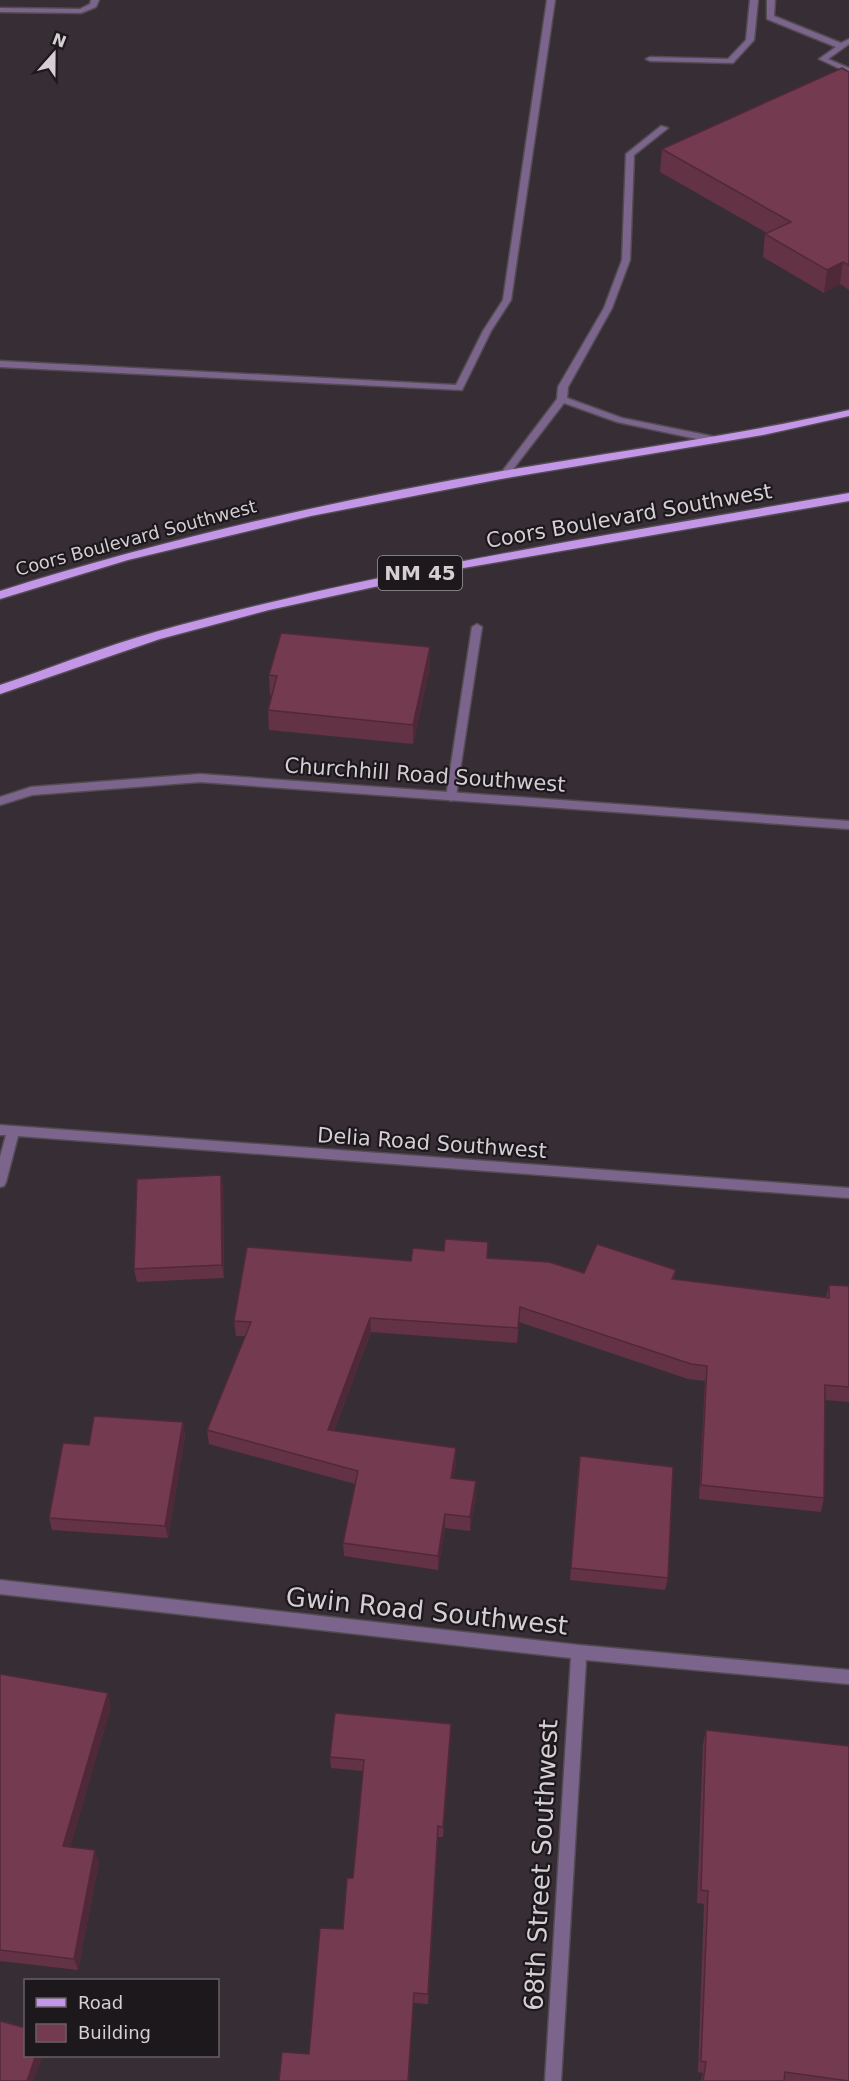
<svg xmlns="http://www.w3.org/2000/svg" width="849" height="2081" font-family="'DejaVu Sans',sans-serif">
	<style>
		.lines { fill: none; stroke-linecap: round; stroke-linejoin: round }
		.service-casing { stroke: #534b52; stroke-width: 3 }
		.minor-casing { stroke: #534b52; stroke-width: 3 }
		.tertiary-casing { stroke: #534b52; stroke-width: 3 }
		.primary-casing { stroke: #534b52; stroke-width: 3 }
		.service { fill: #7b658c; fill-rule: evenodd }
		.minor { fill: #7b658c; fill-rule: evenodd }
		.tertiary { fill: #7b658c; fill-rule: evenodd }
		.primary { fill: #c396e7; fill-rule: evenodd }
		.wall { fill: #633245 }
		.shaded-wall { fill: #502938 }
		.building { fill: #733a50; stroke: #502938; stroke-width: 1.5 }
		.labels { text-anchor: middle; stroke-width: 4.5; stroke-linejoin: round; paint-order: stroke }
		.far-street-label { font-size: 18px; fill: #d5cfd4; stroke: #1c181b }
		.shield { fill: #1c181b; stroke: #9e989c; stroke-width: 1.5 }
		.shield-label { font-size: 20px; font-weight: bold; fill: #d5cfd4 }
		.street-label { font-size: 21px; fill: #d5cfd4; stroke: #1c181b }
		.near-street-label { font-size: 26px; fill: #d5cfd4; stroke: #1c181b }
	</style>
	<rect width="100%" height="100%" fill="#372e35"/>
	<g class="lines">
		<defs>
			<g id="service">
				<polygon points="91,0 99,0 96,7 81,13 0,12 0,8 80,9 90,4"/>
				<polygon points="547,0 555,0 511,300 491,331 462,390 0,367 0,361 456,385 483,331 503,300"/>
				<polygon points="750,0 758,0 754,40 733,63 650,61 646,59 650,57 728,59 746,40"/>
				<polygon points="767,0 775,0 774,16 841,43 849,39 849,44 828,59 849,68 849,73 819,59 836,47 767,19"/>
				<polygon points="661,126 668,128 634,155 630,260 612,308 568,387 567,398 622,418 716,437 721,440 716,443 617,422 564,403 507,477 501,477 501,473 557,399 558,387 604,308 622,260 626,154"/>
				<polygon points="477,624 482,627 456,797 451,801 446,797 472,627"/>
			</g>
			<g id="minor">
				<polygon points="0,1125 849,1188 849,1198 18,1136 6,1182 4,1186 0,1187 0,1157 6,1135 0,1135"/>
				<polygon points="0,1580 579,1645 849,1670 849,1684 586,1660 561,2081 545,2081 571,1658 0,1594"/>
			</g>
			<polygon id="tertiary" points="200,774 849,821 849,829 200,782 32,795 0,805 0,797 31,787"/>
			<g id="primary">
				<path d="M849,410v6l-86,19 -262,44 -190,37 -183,44 -128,39v-8c164,-52 332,-90 502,-120 116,-20 232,-35 347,-61z"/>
				<path d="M849,493v8l-397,69 -183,40 -109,29 -160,55v-9c51,-17 102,-38 155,-53 227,-63 461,-98 694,-139z"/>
			</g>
		</defs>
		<!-- service casing -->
		<use href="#service" class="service-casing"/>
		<!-- minor casing -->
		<use href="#minor" class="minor-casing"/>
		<!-- tertiary casing -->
		<use href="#tertiary" class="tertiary-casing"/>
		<!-- primary casing -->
		<use href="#primary" class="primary-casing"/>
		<!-- service -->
		<use href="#service" class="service"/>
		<!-- minor -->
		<use href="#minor" class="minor"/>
		<!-- tertiary -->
		<use href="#tertiary" class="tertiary"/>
		<!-- primary -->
		<use href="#primary" class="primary"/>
	</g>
	<!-- wall -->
	<g class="wall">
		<polygon points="849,72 849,290 840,284 824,293 763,257 765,234 767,233 660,172 662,149"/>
		<polygon points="430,667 413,744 269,730 268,710 272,695 270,695 269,675"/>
		<polygon points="221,1175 223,1189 224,1278 137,1282 134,1269"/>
		<polygon points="487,1258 584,1273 676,1270 674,1279 826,1297 829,1285 849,1286 849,1402 825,1400 824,1498 821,1512 699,1499 705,1381 688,1379 519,1322 517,1343 371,1332 334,1431 456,1448 456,1463 453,1478 476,1495 470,1531 445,1528 438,1570 344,1556 343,1543 355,1484 209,1444 207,1430 245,1336 236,1336 234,1321 411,1261"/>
		<polygon points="183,1422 185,1435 168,1538 52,1530 49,1518 89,1445"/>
		<polygon points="578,1469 668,1578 665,1590 570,1580"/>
		<polygon points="0,1674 111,1707 70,1847 99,1862 78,1970 0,1961"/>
		<polygon points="451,1724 443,1837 438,1837 428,2004 414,2003 309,2054 343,1929 353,1878 363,1771 331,1768 330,1757"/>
		<polygon points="706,1730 849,2081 701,2081 703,2073 698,2072 704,1904 697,1903 703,1744"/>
	</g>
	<!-- shaded-wall -->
	<g class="shaded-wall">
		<polygon points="843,262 840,284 824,293 827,270"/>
		<polygon points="430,647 430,667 413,744 413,725"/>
		<polygon points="221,1175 223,1189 224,1278 222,1265"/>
		<polygon points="370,1318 371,1332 329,1444 328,1430"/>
		<polygon points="183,1422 185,1435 168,1538 165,1526"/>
		<polygon points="456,1448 456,1463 451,1492 451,1478"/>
		<polygon points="476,1481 476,1495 470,1531 470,1517"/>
		<polygon points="445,1514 445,1528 438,1570 438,1556"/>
		<polygon points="108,1693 111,1707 67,1858 63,1846"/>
		<polygon points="451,1724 451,1735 443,1837 443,1827"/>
		<polygon points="438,1826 438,1837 428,2004 428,1994"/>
		<polygon points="95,1850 99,1862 78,1970 74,1959"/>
		<polygon points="414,1993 409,2081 408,2081"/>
		<polygon points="36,2055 43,2055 34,2081 27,2081"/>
	</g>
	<!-- building -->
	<g class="building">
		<polygon points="842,68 849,72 849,265 843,262 827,270 765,234 791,222 662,149"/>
		<polygon points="281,633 430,647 413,725 268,710 277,676 269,675"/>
		<polygon points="221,1175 222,1265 134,1269 137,1179"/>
		<polygon points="445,1239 488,1242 487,1258 549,1262 584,1273 597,1244 676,1270 672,1279 829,1298 829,1285 849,1286 849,1387 825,1385 824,1498 701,1485 707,1366 691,1364 520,1307 518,1328 370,1318 328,1430 456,1448 451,1478 476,1481 470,1517 445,1514 438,1556 343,1543 358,1471 207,1430 251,1322 234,1321 247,1247 411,1261 413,1248 444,1251"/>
		<polygon points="94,1416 183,1422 165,1526 49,1518 63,1443 89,1445"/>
		<polygon points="580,1456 673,1467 668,1578 571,1568"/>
		<polygon points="0,1674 108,1693 63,1846 95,1850 74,1959 0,1950"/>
		<polygon points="335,1713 451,1724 443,1827 438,1826 428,1994 414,1993 408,2081 279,2081 282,2052 309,2054 320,1928 343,1929 347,1878 353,1878 364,1760 330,1757"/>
		<polygon points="706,1730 849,1746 849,2081 785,2072 784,2081 703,2081 706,2062 701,2061 708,1891 701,1890"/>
		<polygon points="0,2021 26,2028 26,2055 36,2055 27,2081 0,2081"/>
	</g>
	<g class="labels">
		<!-- far-street labels -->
		<g class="far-street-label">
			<text transform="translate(136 538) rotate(-15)" y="6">Coors Boulevard Southwest</text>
		</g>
		<!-- shield labels -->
		<rect class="shield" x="378" y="556" width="84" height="34" rx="4.5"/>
		<g class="shield-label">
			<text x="420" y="580">NM 45</text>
		</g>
		<!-- street labels -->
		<g class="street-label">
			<text transform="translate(629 516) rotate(-10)" y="7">Coors Boulevard Southwest</text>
			<text transform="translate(425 775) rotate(4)" y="7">Churchhill Road Southwest</text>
			<text transform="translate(432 1143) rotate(4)" y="7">Delia Road Southwest</text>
		</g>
		<!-- near-street labels -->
		<g class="near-street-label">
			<text transform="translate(427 1611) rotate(6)" y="9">Gwin Road Southwest</text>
			<text transform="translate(541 1865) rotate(-87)" y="9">68th Street Southwest</text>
		</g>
	</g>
	<!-- legend -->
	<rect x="24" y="1979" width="195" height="78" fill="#1c181b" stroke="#666165" stroke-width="1.5"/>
	<rect x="36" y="1998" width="30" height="9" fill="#c396e7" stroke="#666165" stroke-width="1.5"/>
	<text x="78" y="2009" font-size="18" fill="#d5cfd4">Road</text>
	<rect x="36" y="2024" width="30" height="18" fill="#733a50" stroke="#666165" stroke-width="1.5"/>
	<text x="78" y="2039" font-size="18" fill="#d5cfd4">Building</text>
	<!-- north arrow -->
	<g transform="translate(54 54) rotate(21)" stroke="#1c181b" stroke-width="4.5" paint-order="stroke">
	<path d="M0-4.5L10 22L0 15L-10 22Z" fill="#d5cfd4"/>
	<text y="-9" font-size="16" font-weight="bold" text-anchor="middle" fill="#d5cfd4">N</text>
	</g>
</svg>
